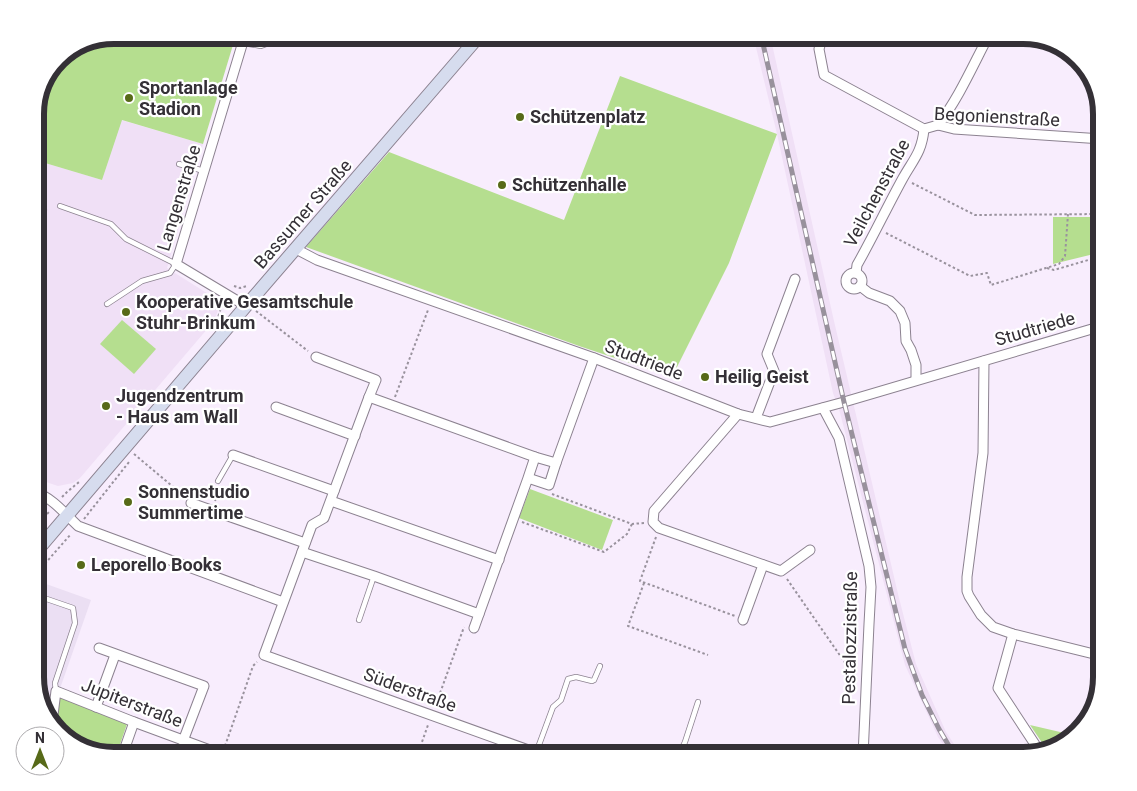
<svg xmlns="http://www.w3.org/2000/svg" width="1137" height="791" font-family="Roboto,sans-serif">
	<style>
		.commercial { fill: #ebdff3 }
		.built { fill: #f0e0f6 }
		.green { fill: #b5de8f }
		.lines { fill: none; stroke-linecap: round; stroke-linejoin: round }
		.lane-casing { stroke: #8c8290; stroke-width: 6 }
		.street-casing { stroke: #8c8290; stroke-width: 11 }
		.secondary-casing { stroke: #8c8290; stroke-width: 14 }
		.path { stroke: #99929d; stroke-width: 2; stroke-dasharray: 2.5 2.5; stroke-linecap: butt }
		.lane { stroke: #fff; stroke-width: 4.5 }
		.street { stroke: #fff; stroke-width: 9 }
		.secondary { stroke: #d6dcee; stroke-width: 12 }
		.rail-casing { stroke: #98919c; stroke-width: 5 }
		.rail { stroke: #fff; stroke-width: 3; stroke-dasharray: 9; stroke-linecap: butt }
		.poi-dot { fill: #576a18; stroke: #fff; stroke-width: 2 }
		.labels { text-anchor: middle; stroke-width: 4.5; stroke-linejoin: round; paint-order: stroke }
		.poi-label { font-size: 18px; font-weight: bold; fill: #343036; stroke: #fff; text-anchor: start }
		.street-label { font-size: 18px; fill: #343036; stroke: #fff }
		.rim { fill: none; stroke: #343036; stroke-width: 6 }
	</style>
	<rect width="100%" height="100%" fill="#f8edfd"/>
	<!-- commercial -->
	<polygon class="commercial" points="35,580 91,600 49,720 45,716 35,682"/>
	<!-- built -->
	<g class="built">
		<polygon points="753,35 770,35 834,321 899,598 916,664 946,732 962,756 951,756 938,737 905,665 839,409 833,393 777,134"/>
		<polygon points="121,120 203,144 167,268 221,302 214,321 80,478 73,483 58,486 49,483 35,477 35,160 102,180"/>
	</g>
	<!-- green -->
	<g class="green">
		<polygon points="114,35 236,35 203,144 122,120 102,180 35,160 35,109 58,58"/>
		<polygon points="620,76 777,134 729,263 672,377 579,346 306,247 389,152 564,220"/>
		<polygon points="1053,217 1102,217 1102,252 1053,264"/>
		<polygon points="122,320 156,349 134,374 100,344"/>
		<polygon points="530,489 613,520 602,550 519,518"/>
		<polygon points="59,696 127,724 116,756 70,743 54,726"/>
		<polygon points="1030,725 1073,735 1058,748 1047,750"/>
	</g>
	<g class="lines">
		<defs>
			<g id="lane">
				<polyline points="243,43 261,46 269,43 270,35"/>
				<polyline points="179,164 204,171"/>
				<polyline points="60,206 111,224 126,239 176,264 170,273 142,281 107,304"/>
				<polyline points="218,481 233,455"/>
				<polyline points="35,601 41,597 73,608 75,623 55,683 56,691"/>
				<polyline points="359,620 374,576"/>
				<polyline points="536,753 553,707 561,700 568,679 576,677 592,681 594,680 600,666"/>
				<polyline points="678,756 685,742 698,702"/>
			</g>
			<g id="street">
				<polyline points="245,35 176,264 246,306"/>
				<polyline points="823,35 819,49 824,75 924,129 938,125 954,129 1102,139"/>
				<path d="M938,125c21,-27 35,-60 51,-90"/>
				<polyline points="296,249 317,260 594,358 738,414 770,422 844,402 1102,326"/>
				<path d="M856,273l1,-8c16,-28 30,-58 46,-87 10,-18 19,-26 21,-49"/>
				<circle cx="854" cy="281" r="8"/>
				<polyline points="860,286 869,293 890,301 900,311 905,323 906,341 911,350 916,365 916,380"/>
				<polyline points="316,357 376,380 369,397 535,457"/>
				<polyline points="984,361 983,453 967,577 967,591 969,596 981,615 993,627 1013,634 1102,656"/>
				<polyline points="369,397 324,518 312,525 264,655 545,756"/>
				<polyline points="276,407 355,436"/>
				<polyline points="823,408 839,438 869,566 871,587 869,624 863,756"/>
				<polyline points="738,414 654,511 653,522 659,528 781,571 810,550"/>
				<polyline points="756,418 774,371 767,354 795,279"/>
				<polyline points="233,455 334,491"/>
				<polyline points="556,463 594,358"/>
				<path d="M35,492c18,6 30,22 43,34l205,76"/>
				<polyline points="331,501 499,560"/>
				<polyline points="191,503 305,543"/>
				<polyline points="302,552 374,576 479,614"/>
				<polyline points="743,620 763,565"/>
				<polyline points="474,628 528,478 549,485 556,463 535,457 528,478"/>
				<polyline points="1013,634 998,688 1040,752"/>
				<polyline points="99,648 204,686 183,741"/>
				<polyline points="96,707 115,655"/>
				<polyline points="52,723 56,691 134,722 226,756"/>
				<polyline points="122,756 134,722"/>
			</g>
			<polyline id="secondary" points="35,553 246,306 480,35"/>
		</defs>
		<!-- lane casing -->
		<use href="#lane" class="lane-casing"/>
		<!-- street casing -->
		<use href="#street" class="street-casing"/>
		<!-- secondary casing -->
		<use href="#secondary" class="secondary-casing"/>
		<!-- path -->
		<g class="path">
			<polyline points="912,183 975,215 1102,214"/>
			<polyline points="35,207 48,211"/>
			<polyline points="886,233 970,276 987,273 991,285 1059,264 1065,256 1068,214"/>
			<polyline points="1047,268 1054,270 1102,256"/>
			<polyline points="234,286 240,288 247,286"/>
			<polyline points="256,311 308,351"/>
			<polyline points="217,321 222,304"/>
			<polyline points="395,397 428,310"/>
			<polyline points="134,454 184,496"/>
			<polyline points="552,494 632,524 644,523"/>
			<polyline points="62,497 67,492 79,482"/>
			<polyline points="215,501 219,489"/>
			<polyline points="84,519 129,462"/>
			<polyline points="522,522 604,552 627,534 632,524"/>
			<polyline points="38,531 41,520 49,512"/>
			<polyline points="656,537 640,581 735,616"/>
			<polyline points="35,575 71,534"/>
			<polyline points="787,579 857,680"/>
			<polyline points="644,583 628,626 708,655"/>
			<polyline points="435,707 464,627"/>
			<polyline points="225,746 253,666 257,662"/>
			<polyline points="417,756 428,725"/>
		</g>
		<!-- lane -->
		<use href="#lane" class="lane"/>
		<!-- street -->
		<use href="#street" class="street"/>
		<!-- secondary -->
		<use href="#secondary" class="secondary"/>
		<defs>
			<polyline id="rail" points="761,35 844,402 905,649 922,695 939,729 955,756"/>
		</defs>
		<!-- rail casing -->
		<use href="#rail" class="rail-casing"/>
		<!-- rail -->
		<use href="#rail" class="rail"/>
	</g>
	<!-- markers -->
	<g class="poi-dot">
		<circle cx="129" cy="98" r="5"/>
		<circle cx="520" cy="117" r="5"/>
		<circle cx="502" cy="185" r="5"/>
		<circle cx="126" cy="312" r="5"/>
		<circle cx="705" cy="377" r="5"/>
		<circle cx="106" cy="406" r="5"/>
		<circle cx="128" cy="502" r="5"/>
		<circle cx="81" cy="565" r="5"/>
	</g>
	<g class="labels">
		<!-- poi labels -->
		<g class="poi-label">
			<text x="139" y="94">Sportanlage<tspan x="139" dy="21">Stadion</tspan></text>
			<text x="530" y="123">Schützenplatz</text>
			<text x="512" y="191">Schützenhalle</text>
			<text x="136" y="308">Kooperative Gesamtschule<tspan x="136" dy="21">Stuhr-Brinkum</tspan></text>
			<text x="715" y="383">Heilig Geist</text>
			<text x="116" y="402">Jugendzentrum<tspan x="116" dy="21">- Haus am Wall</tspan></text>
			<text x="138" y="498">Sonnenstudio<tspan x="138" dy="21">Summertime</tspan></text>
			<text x="91" y="571">Leporello Books</text>
		</g>
		<!-- street labels -->
		<g class="street-label">
			<text transform="translate(997 117) rotate(3)" y="6">Begonienstraße</text>
			<text transform="translate(877 193) rotate(-62)" y="6">Veilchenstraße</text>
			<text transform="translate(179 198) rotate(-73)" y="6">Langenstraße</text>
			<text transform="translate(303 214) rotate(-49)" y="6">Bassumer Straße</text>
			<text transform="translate(1035 329) rotate(-16)" y="6">Studtriede</text>
			<text transform="translate(644 360) rotate(21)" y="6">Studtriede</text>
			<text transform="translate(850 638) rotate(-89)" y="6">Pestalozzistraße</text>
			<text transform="translate(410 690) rotate(20)" y="6">Süderstraße</text>
			<text transform="translate(132 703) rotate(21)" y="6">Jupiterstraße</text>
		</g>
	</g>
	<!-- crop -->
	<path d="M0 0H1137V791H0ZM114 44H1023A70 70 0 0 1 1093 114V677A70 70 0 0 1 1023 747H114A70 70 0 0 1 44 677V114A70 70 0 0 1 114 44Z" fill="#fff" fill-rule="evenodd"/>
	<path class="rim" d="M114 44H1023A70 70 0 0 1 1093 114V677A70 70 0 0 1 1023 747H114A70 70 0 0 1 44 677V114A70 70 0 0 1 114 44Z"/>
	<!-- north arrow -->
	<g transform="translate(40 751)"><circle r="24" fill="#ffffff" stroke="#aeacaf"/>
	<path d="M0-4L9 19L0 12L-9 19Z" fill="#576a18"/>
	<text y="-8" font-size="14" font-weight="bold" text-anchor="middle" fill="#343036">N</text>
	</g>
</svg>
